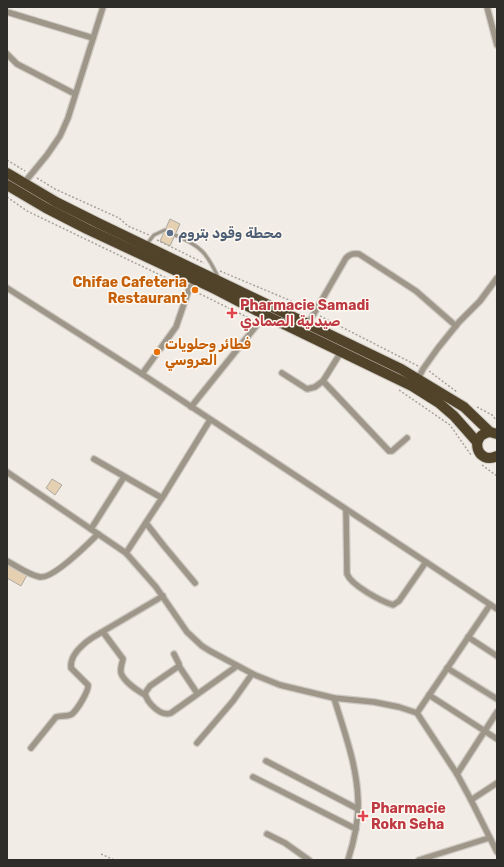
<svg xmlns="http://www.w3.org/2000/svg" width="504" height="867" font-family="Rubik,'Noto Sans Arabic',sans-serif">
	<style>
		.building { fill: #e5d0b2; stroke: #aea9a3 }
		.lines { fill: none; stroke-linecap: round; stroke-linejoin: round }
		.service-casing { stroke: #cecac3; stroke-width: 5 }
		.minor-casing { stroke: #cecac3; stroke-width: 8 }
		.trunk-casing { stroke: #cecac3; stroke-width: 12 }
		.path { stroke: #a7a39d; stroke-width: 1.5; stroke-dasharray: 2 2; stroke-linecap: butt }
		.service { stroke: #9d9689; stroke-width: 3 }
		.minor { stroke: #9d9689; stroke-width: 5.5 }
		.trunk { stroke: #51432a; stroke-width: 10 }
		.service-dot { fill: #5c6f8a; stroke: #fff9f2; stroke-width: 1.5 }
		.food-dot { fill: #e8710a; stroke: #fff9f2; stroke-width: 1.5 }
		.health-dot { fill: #e0444e; stroke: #fff9f2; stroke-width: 1.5 }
		.labels { text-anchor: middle; stroke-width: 3; stroke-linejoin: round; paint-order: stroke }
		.service-label { font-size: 14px; font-weight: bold; fill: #4e5e75; stroke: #fff9f2; text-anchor: start }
		.food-label { font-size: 14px; font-weight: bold; fill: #c56008; stroke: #fff9f2; text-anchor: end }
		.health-label { font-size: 14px; font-weight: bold; fill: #be3a42; stroke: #fff9f2; text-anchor: start }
	</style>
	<rect width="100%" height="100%" fill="#f1ece5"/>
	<!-- building -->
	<g class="building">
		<polygon points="170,219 180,224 170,246 160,241"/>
		<polygon points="52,479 62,485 55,495 46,488"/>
		<polygon points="7,565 27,575 21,586 7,578"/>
	</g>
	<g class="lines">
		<defs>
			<g id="service">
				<path d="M175,235c26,11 32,18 44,44"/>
				<polyline points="146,245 154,235 165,230"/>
			</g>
			<g id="minor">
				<polyline points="487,7 497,45"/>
				<polyline points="7,12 93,38"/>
				<polyline points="7,54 17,64 75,94"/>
				<polyline points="24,183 47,155 60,136 68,118 103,7"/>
				<polyline points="7,288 142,374 497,609"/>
				<path d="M308,324l38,-66c4,-4 7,-5 13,-4l57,37 40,35"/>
				<polyline points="341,352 323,381 389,451 392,451 407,438"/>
				<polyline points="282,373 307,389 315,387 323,381"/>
				<polyline points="142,374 176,327 189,289 196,280"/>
				<polyline points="418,379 423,369 438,348 459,322 480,301 497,278"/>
				<polyline points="191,407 265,315"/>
				<polyline points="94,459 162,498"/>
				<polyline points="7,472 126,553 156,587 187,632 202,646 210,651 255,675 280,685 334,698 374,702 399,707 417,713 457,774 471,800 497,852"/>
				<path d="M346,510l1,64c5,12 34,27 46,31l6,-4 27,-39"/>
				<polyline points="146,523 164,546 195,583"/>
				<polyline points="91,529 124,477"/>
				<polyline points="126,553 164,495 210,420"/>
				<path d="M7,561c10,5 21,14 33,16 13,2 48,-33 58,-43"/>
				<path d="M103,632l20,27c-1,5 -3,9 -2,14 3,9 16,17 24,22"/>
				<polyline points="468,637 497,656"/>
				<path d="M174,654l5,10v2l-29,20 -5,7c2,10 16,24 26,20l66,-47"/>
				<polyline points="179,666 197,693"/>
				<polyline points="447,668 497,699"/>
				<polyline points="429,695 497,739"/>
				<path d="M334,698c10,33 23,67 24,102 1,20 -4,41 -10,60"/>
				<polyline points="417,713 490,605"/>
				<polyline points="197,743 233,701 252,674"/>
				<path d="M31,748l25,-31c5,-2 12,0 16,-3 5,-4 17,-23 16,-29l-17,-17c-1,-9 6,-18 13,-24 6,-6 15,-10 23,-15 19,-11 37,-22 56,-33"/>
				<polyline points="266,761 358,809"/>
				<polyline points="457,774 497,712"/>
				<polyline points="253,777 356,829"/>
				<polyline points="471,800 497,783"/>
				<polyline points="267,834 285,843 309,860"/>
				<polyline points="419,860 489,838"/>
			</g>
			<g id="trunk">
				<polyline points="7,173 56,202 98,223 401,369 464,407 490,432 497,434"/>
				<polyline points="7,185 46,208 87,229 215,289 265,315 412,386 439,403 454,416 477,442"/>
				<path d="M490,432c-22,3 -13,34 7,24"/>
			</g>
		</defs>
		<!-- service casing -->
		<use href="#service" class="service-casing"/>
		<!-- minor casing -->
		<use href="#minor" class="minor-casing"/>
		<!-- trunk casing -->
		<use href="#trunk" class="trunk-casing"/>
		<!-- path -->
		<g class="path">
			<polyline points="7,160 25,171"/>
			<polyline points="37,178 55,189 119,218 128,226 149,235"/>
			<polyline points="7,197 27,211 183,286"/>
			<polyline points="157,240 204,263"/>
			<polyline points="220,271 289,300 308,310"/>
			<polyline points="196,292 253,320"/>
			<polyline points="320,316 418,366"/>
			<polyline points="429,371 457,392"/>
			<polyline points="399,390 450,425 471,455"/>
			<polyline points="477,407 492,415 497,421"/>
			<polyline points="482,465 497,476"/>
			<polyline points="101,854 114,860"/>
		</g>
		<!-- service -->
		<use href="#service" class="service"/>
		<!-- minor -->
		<use href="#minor" class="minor"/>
		<!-- trunk -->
		<use href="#trunk" class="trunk"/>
	</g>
	<!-- markers -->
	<circle class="service-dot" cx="170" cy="233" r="4"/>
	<g class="food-dot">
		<circle cx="195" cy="290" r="4"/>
		<circle cx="157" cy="352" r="4"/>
	</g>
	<g class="health-dot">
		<path d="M230 307h4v4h4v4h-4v4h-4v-4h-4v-4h4z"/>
		<path d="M361 810h4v4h4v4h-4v4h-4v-4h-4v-4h4z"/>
	</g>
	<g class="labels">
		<!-- service labels -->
		<g class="service-label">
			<text x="178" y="238">محطة وقود بتروم</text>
		</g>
		<!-- food labels -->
		<g class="food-label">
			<text x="187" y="287">Chifae Cafeteria<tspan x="187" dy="16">Restaurant</tspan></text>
			<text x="165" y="349" text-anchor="start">فطائر وحلويات<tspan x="165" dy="16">العروسي</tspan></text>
		</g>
		<!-- health labels -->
		<g class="health-label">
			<text x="240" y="310">Pharmacie Samadi<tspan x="240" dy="16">صيدلية الصمادي</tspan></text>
			<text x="371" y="813">Pharmacie<tspan x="371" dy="16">Rokn Seha</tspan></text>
		</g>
	</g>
	<!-- border -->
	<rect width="504" height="867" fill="none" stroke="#2f2d2a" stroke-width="16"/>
</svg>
